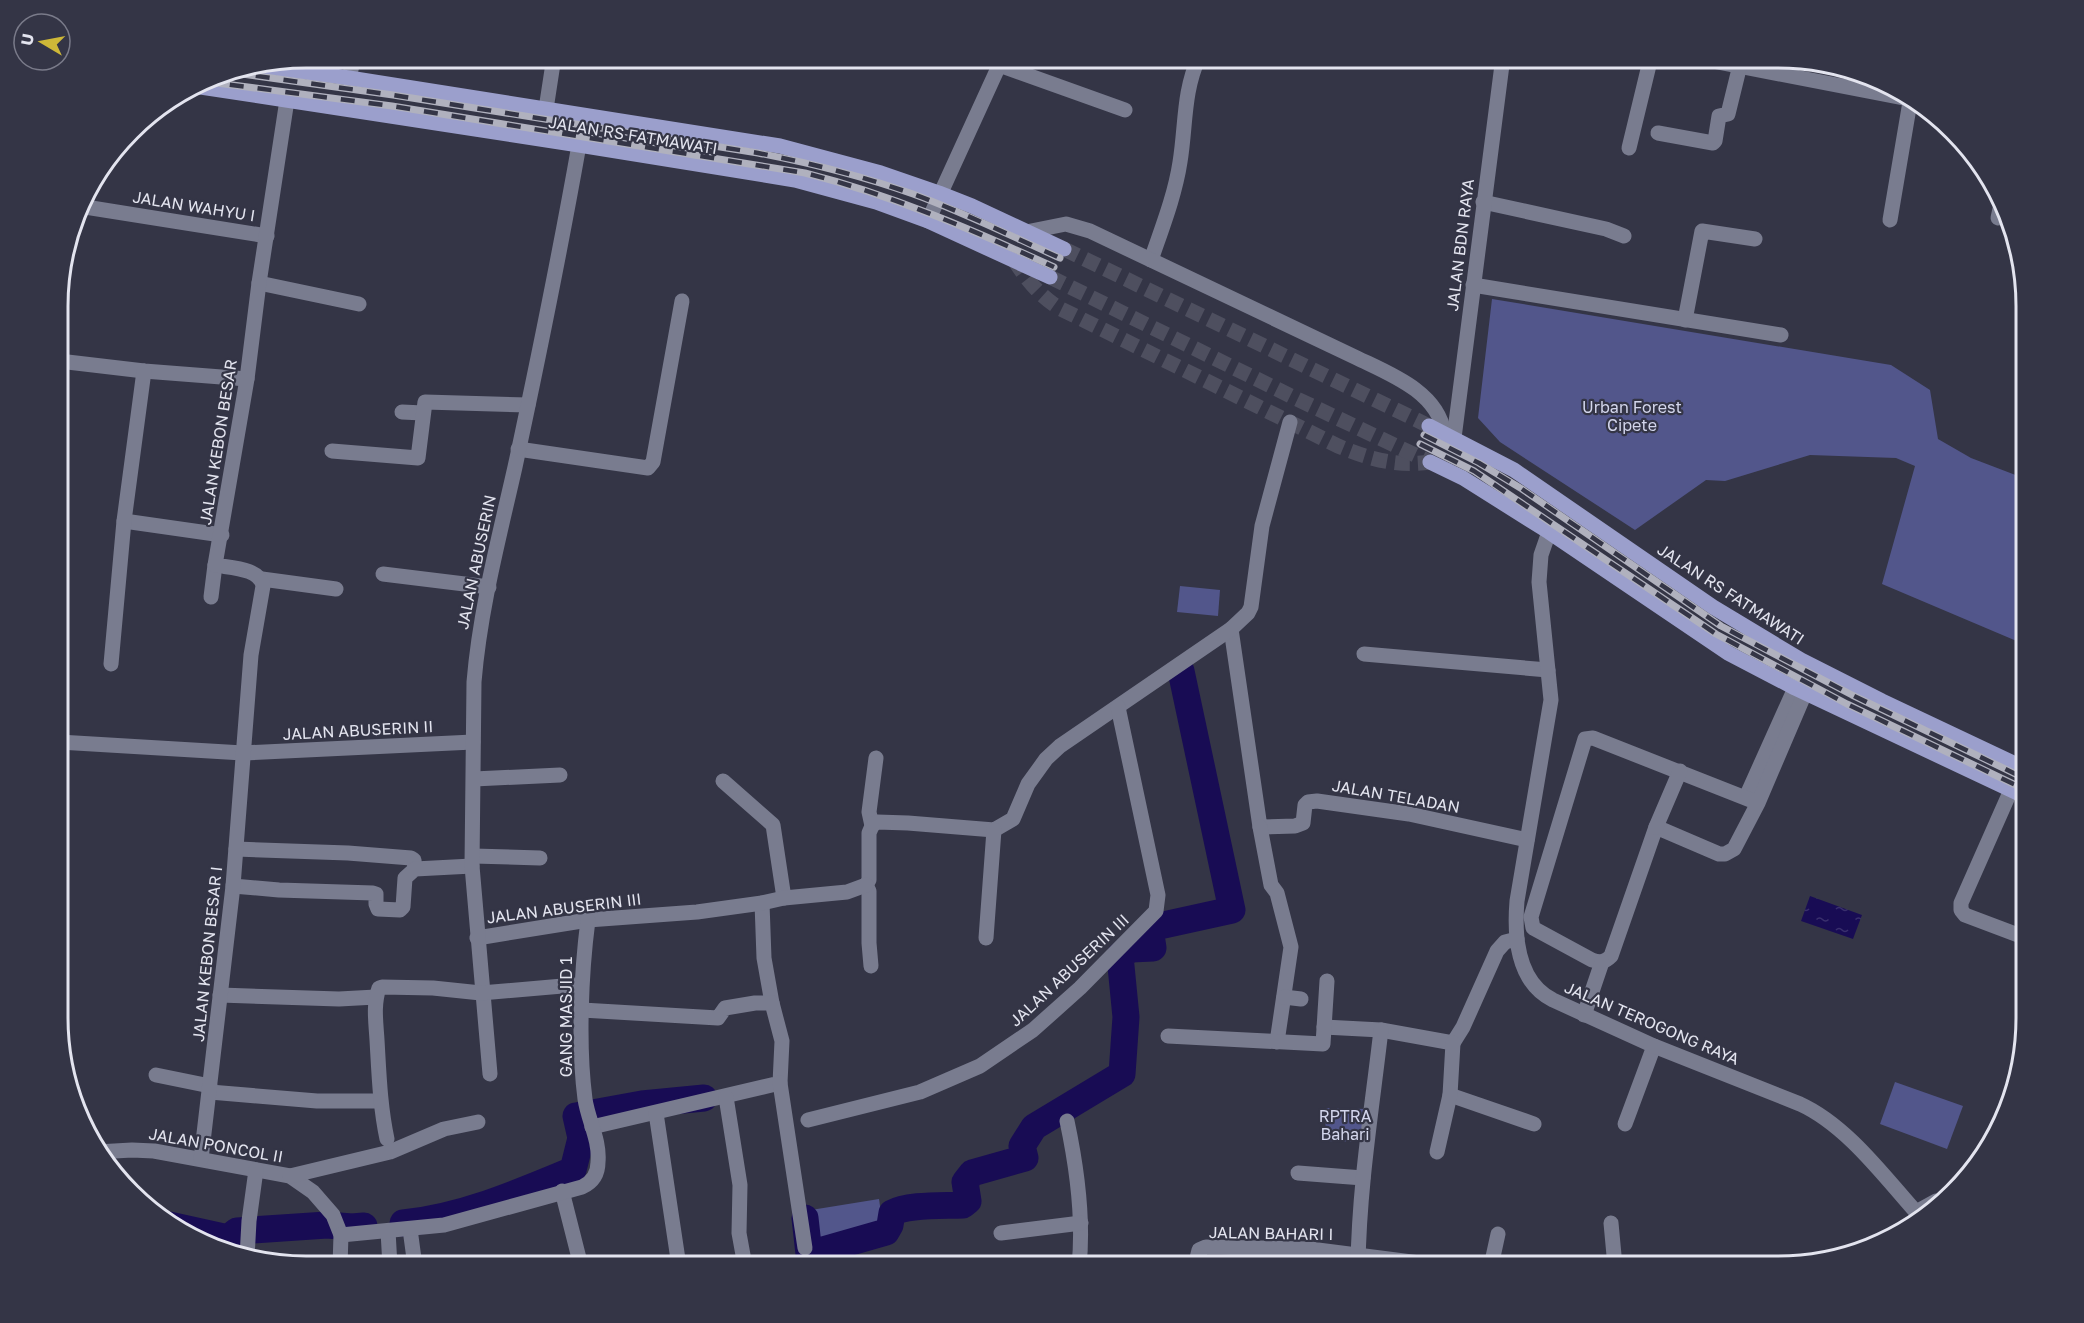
<svg xmlns="http://www.w3.org/2000/svg" width="2084" height="1323" font-family="'Golos Text',sans-serif">
	<style>
		.park { fill: #52568b }
		.water { fill: url(#water-ripples) }
		.lines { fill: none; stroke-linecap: round; stroke-linejoin: round }
		.river { stroke: #180c54; stroke-width: 27 }
		.tertiary-tunnel { stroke: #4e4f5f; stroke-width: 15; stroke-dasharray: 15 8; stroke-linecap: butt }
		.primary-tunnel { stroke: #4e4f5f; stroke-width: 15; stroke-dasharray: 15 8; stroke-linecap: butt }
		.minor { stroke: #797c8f; stroke-width: 15 }
		.tertiary { stroke: #797c8f; stroke-width: 15 }
		.secondary { stroke: #797c8f; stroke-width: 15 }
		.primary { stroke: #9b9fcc; stroke-width: 15 }
		.rail-casing { stroke: #b0b1be; stroke-width: 7 }
		.rail { stroke: #343546; stroke-width: 4.5; stroke-dasharray: 14; stroke-linecap: butt }
		.labels { text-anchor: middle; stroke-width: 4.5; stroke-linejoin: round; paint-order: stroke }
		.street-label { font-size: 16px; fill: #e3e4ef; stroke: #343546 }
		.park-label { font-size: 16px; fill: #d3d6ec; stroke: #343546 }
		.rim { fill: none; stroke: #e3e4ef; stroke-width: 3 }
	</style>
	<defs>
		<pattern id="water-ripples" width="26" height="14" patternUnits="userSpaceOnUse" patternTransform="scale(1.5)"><rect width="26" height="14" fill="#180c54"/><path d="M2 4q2-2 4 0t4 0M15 11q2-2 4 0t4 0" fill="none" stroke="#392f6d"/></pattern>
	</defs>
	<rect width="100%" height="100%" fill="#343546"/>
	<!-- park -->
	<g class="park">
		<polygon points="1492,299 1891,365 1930,390 1938,439 1971,458 2026,479 2026,645 1882,584 1915,466 1896,458 1810,455 1725,481 1706,480 1635,530 1500,442 1478,418"/>
		<polygon points="1180,586 1220,590 1218,616 1177,612"/>
		<polygon points="1895,1082 1963,1106 1947,1149 1880,1124"/>
		<polygon points="1326,1108 1366,1109 1365,1142 1325,1141"/>
		<polygon points="879,1199 883,1227 815,1238 811,1210"/>
	</g>
	<!-- water -->
	<polygon class="water" points="1810,896 1862,915 1853,939 1801,921"/>
	<g class="lines">
		<!-- river -->
		<g class="river">
			<path d="M805,1218l4,36 77,-22 4,-7 2,-12c16,-9 51,-7 71,-8l5,-4 -3,-19 7,-9 53,-15 -3,-12 12,-19 88,-53 4,-57 -6,-61 11,-7 22,-1 -3,-20 82,-18 -51,-239"/>
			<path d="M403,1223c59,-6 115,-30 170,-53l8,-32 -5,-22 66,-12 62,-6"/>
			<polyline points="169,1225 228,1238 237,1231 327,1225 352,1227 364,1226"/>
		</g>
		<!-- tertiary-tunnel -->
		<path class="tertiary-tunnel" d="M1014,260c13,20 25,35 45,48l279,138c31,13 59,21 92,16"/>
		<!-- primary-tunnel -->
		<g class="primary-tunnel">
			<polyline points="1064,249 1429,426"/>
			<polyline points="1050,277 1295,398 1430,462"/>
		</g>
		<!-- minor -->
		<g class="minor">
			<polyline points="1692,57 1919,101"/>
			<polyline points="999,65 1125,110"/>
			<polyline points="349,78 354,57"/>
			<polyline points="546,109 554,57"/>
			<polyline points="1658,133 1713,143 1715,141 1719,116 1728,114 1740,65"/>
			<polyline points="1629,148 1651,57"/>
			<polyline points="1483,202 1606,229 1624,236"/>
			<polyline points="79,206 267,236"/>
			<polyline points="1998,218 2001,204"/>
			<polyline points="1890,220 1911,96"/>
			<path d="M1151,260c11,-32 24,-65 29,-98 6,-37 3,-70 19,-105"/>
			<polyline points="259,283 359,304"/>
			<polyline points="1473,285 1781,335"/>
			<polyline points="1685,320 1702,231 1755,239"/>
			<polyline points="59,361 144,371 247,379"/>
			<polyline points="402,412 423,413"/>
			<polyline points="518,449 648,468 653,462 682,301"/>
			<polyline points="332,451 418,458 425,402 528,405"/>
			<polyline points="124,521 222,535"/>
			<polyline points="383,574 489,587"/>
			<polyline points="262,579 336,589"/>
			<polyline points="211,597 215,565"/>
			<polyline points="1231,629 1260,827 1295,826 1303,823 1305,805 1308,802 1317,801 1409,814 1527,840"/>
			<polyline points="1364,654 1548,670"/>
			<polyline points="111,664 124,521 144,371"/>
			<polyline points="59,742 243,753 473,742"/>
			<polyline points="474,779 560,775"/>
			<polyline points="723,781 773,825 784,898"/>
			<polyline points="2011,790 1961,903 1961,910 1965,915 2026,938"/>
			<polyline points="1746,797 1795,688"/>
			<path d="M1758,803l-165,-65 -8,1 -54,178 2,11 59,32c9,3 13,2 19,-4l45,-129 63,27h6l9,-5 24,-46 47,-110"/>
			<polyline points="872,826 869,812 876,758"/>
			<polyline points="1260,827 1271,885 1277,893 1291,947 1277,1042"/>
			<polyline points="1656,827 1680,771"/>
			<polyline points="236,849 348,853 411,858 414,860 415,869"/>
			<polyline points="473,856 540,858"/>
			<polyline points="866,885 869,880 869,833 872,826 877,822 908,823 994,830 1013,819 1028,784 1046,759 1060,746 1231,629 1248,613 1251,607 1262,526 1290,422"/>
			<polyline points="866,885 869,891 869,943 871,966"/>
			<polyline points="233,886 279,890 373,893 376,894 376,904 378,909 400,910 403,907 405,878 415,869 472,866"/>
			<polyline points="762,903 764,958 772,1003"/>
			<polyline points="477,938 588,920 697,912 762,903 784,898 847,892 866,885"/>
			<polyline points="986,938 994,830"/>
			<polyline points="220,995 339,999 376,997"/>
			<polyline points="1284,997 1301,999"/>
			<polyline points="582,1010 718,1018 725,1008 755,1003 772,1003 782,1041 780,1083 592,1127"/>
			<polyline points="1584,1015 1602,962"/>
			<polyline points="1324,1027 1381,1030 1453,1043 1463,1027 1497,951 1505,942 1517,939"/>
			<polyline points="1168,1036 1323,1044 1327,981"/>
			<path d="M490,1074l-18,-208 2,-184c6,-73 25,-144 41,-215 23,-107 45,-215 64,-322"/>
			<polyline points="156,1075 210,1086"/>
			<polyline points="780,1083 805,1248"/>
			<polyline points="210,1092 317,1101 380,1101"/>
			<polyline points="1450,1095 1534,1124"/>
			<polyline points="726,1097 740,1185 739,1233 745,1266"/>
			<polyline points="656,1113 679,1266"/>
			<polyline points="808,1120 920,1092 980,1066 1033,1030 1080,988 1156,911 1158,895 1118,707"/>
			<path d="M1067,1121c10,47 17,97 12,145"/>
			<polyline points="1625,1124 1654,1046"/>
			<path d="M387,1139c-7,-33 -8,-65 -10,-99 -1,-17 -4,-35 2,-52l3,-1 51,1 48,5 93,-8"/>
			<polyline points="97,1152 132,1150 154,1151 290,1176 313,1192 333,1215 341,1235 340,1266"/>
			<polyline points="1437,1152 1450,1095 1453,1043"/>
			<path d="M201,1159l32,-273 18,-231 12,-69c-3,-18 -32,-18 -48,-21l32,-186 12,-96 28,-183"/>
			<polyline points="1298,1173 1363,1178"/>
			<polyline points="290,1176 390,1152 444,1129 478,1122"/>
			<polyline points="562,1191 581,1266"/>
			<polyline points="1611,1223 1615,1266"/>
			<polyline points="410,1229 415,1266"/>
			<polyline points="388,1231 390,1266"/>
			<polyline points="1001,1233 1081,1223"/>
			<path d="M341,1235l103,-10 138,-38c11,-5 16,-14 16,-25 2,-22 -10,-42 -13,-63 -7,-54 -4,-125 3,-179"/>
			<polyline points="247,1258 249,1221 256,1170"/>
			<polyline points="1195,1266 1199,1250 1206,1247 1310,1249 1443,1266"/>
			<path d="M1358,1266c1,-79 14,-158 23,-236"/>
			<polyline points="1491,1266 1498,1234"/>
		</g>
		<!-- tertiary -->
		<g class="tertiary">
			<path d="M1026,232l40,-8 24,7 267,127c33,16 81,34 87,75"/>
			<polyline points="1454,438 1503,57"/>
			<path d="M1549,532l-8,23 -2,27 12,118 -34,201c-3,36 0,81 36,99l101,46 146,58c46,21 83,71 116,108l2,6"/>
			<polyline points="1916,1212 1936,1201"/>
		</g>
		<!-- secondary -->
		<polyline class="secondary" points="928,221 1003,57"/>
		<!-- primary -->
		<g class="primary">
			<polyline points="260,66 349,78 780,146 881,173 939,193 972,206 1064,249"/>
			<polyline points="194,86 579,145 795,180 876,202 928,221 1050,277"/>
			<polyline points="1429,426 1514,470 1713,607 1801,660 1882,701 2026,769"/>
			<polyline points="1430,462 1463,478 1549,532 1728,653 1795,688 2026,797"/>
		</g>
		<defs>
			<g id="rail">
				<path d="M228,72l165,23 365,58c52,10 104,23 155,41 50,18 98,42 147,64"/>
				<path d="M202,81l190,25 413,67c87,22 168,57 249,94"/>
				<polyline points="1424,435 1479,463 1522,489 1721,626 1852,695 2026,779"/>
				<polyline points="1420,444 1474,471 1716,634 1847,704 2026,790"/>
			</g>
		</defs>
		<!-- rail casing -->
		<use href="#rail" class="rail-casing"/>
		<!-- rail -->
		<use href="#rail" class="rail"/>
	</g>
	<g class="labels">
		<!-- street labels -->
		<g class="street-label">
			<text transform="translate(633 135) rotate(9)" y="6">JALAN RS FATMAWATI</text>
			<text transform="translate(194 206) rotate(9)" y="6">JALAN WAHYU I</text>
			<text transform="translate(1460 245) rotate(-83)" y="6">JALAN BDN RAYA</text>
			<text transform="translate(218 442) rotate(-81)" y="6">JALAN KEBON BESAR</text>
			<text transform="translate(476 562) rotate(-78)" y="6">JALAN ABUSERIN</text>
			<text transform="translate(1731 594) rotate(33)" y="6">JALAN RS FATMAWATI</text>
			<text transform="translate(358 730) rotate(-3)" y="6">JALAN ABUSERIN II</text>
			<text transform="translate(1396 796) rotate(10)" y="6">JALAN TELADAN</text>
			<text transform="translate(564 908) rotate(-7)" y="6">JALAN ABUSERIN III</text>
			<text transform="translate(207 954) rotate(-84)" y="6">JALAN KEBON BESAR I</text>
			<text transform="translate(1069 970) rotate(-43)" y="6">JALAN ABUSERIN III</text>
			<text transform="translate(566 1017) rotate(-90)" y="6">GANG MASJID 1</text>
			<text transform="translate(1652 1023) rotate(23)" y="6">JALAN TEROGONG RAYA</text>
			<text transform="translate(216 1145) rotate(10)" y="6">JALAN PONCOL II</text>
			<text transform="translate(1271 1233) rotate(1)" y="6">JALAN BAHARI I</text>
		</g>
		<!-- park labels -->
		<g class="park-label">
			<text x="1632" y="413">Urban Forest<tspan x="1632" dy="18">Cipete</tspan></text>
			<text x="1345" y="1122">RPTRA<tspan x="1345" dy="18">Bahari</tspan></text>
		</g>
	</g>
	<!-- crop -->
	<path d="M0 0H2084V1323H0ZM306 68H1778A238 238 0 0 1 2016 306V1018A238 238 0 0 1 1778 1256H306A238 238 0 0 1 68 1018V306A238 238 0 0 1 306 68Z" fill="#343546" fill-rule="evenodd"/>
	<path class="rim" d="M306 68H1778A238 238 0 0 1 2016 306V1018A238 238 0 0 1 1778 1256H306A238 238 0 0 1 68 1018V306A238 238 0 0 1 306 68Z"/>
	<!-- north arrow -->
	<g transform="translate(42 42) rotate(280)"><circle r="28" fill="#343546" stroke="#7a7b8a" stroke-width="1.5"/>
	<path d="M0-4.5L10 22L0 15L-10 22Z" fill="#ceb838"/>
	<text y="-9" font-size="16" font-weight="bold" text-anchor="middle" fill="#e3e4ef">U</text>
	</g>
</svg>
